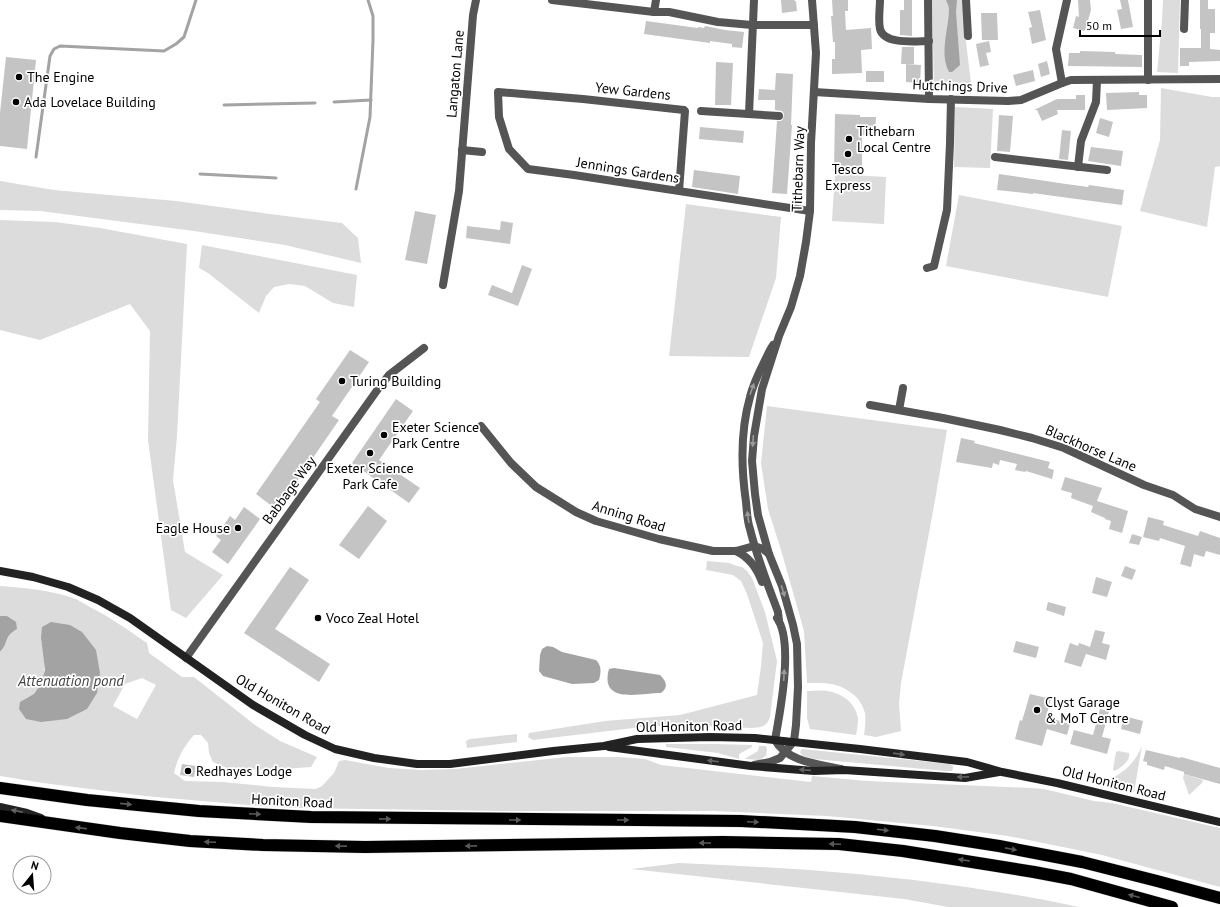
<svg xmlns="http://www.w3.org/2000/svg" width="1220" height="907" font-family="'PT Sans',sans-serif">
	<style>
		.green { fill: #dcdcdc; fill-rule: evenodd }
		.water { fill: #a3a3a3 }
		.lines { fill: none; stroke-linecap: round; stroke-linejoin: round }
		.stream { stroke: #a3a3a3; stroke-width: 3 }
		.building { fill: #c4c4c4 }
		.highway-casing { stroke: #dbdbdb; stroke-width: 13 }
		.street { stroke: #555; stroke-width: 8 }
		.secondary { stroke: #222; stroke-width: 8 }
		.highway { stroke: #000; stroke-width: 12 }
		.oneway { fill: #999 }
		.oneway2 { fill: #646464 }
		.oneway3 { fill: #595959 }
		.poi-dot { fill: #000; stroke: #fff; stroke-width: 1.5 }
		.labels { text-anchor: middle; stroke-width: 3.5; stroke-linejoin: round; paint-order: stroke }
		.street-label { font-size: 14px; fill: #000; stroke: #fff }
		.poi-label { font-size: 14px; fill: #000; stroke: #fff; text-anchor: start }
		.water-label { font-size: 15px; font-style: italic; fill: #444; stroke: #fff }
	</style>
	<rect width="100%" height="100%" fill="#fff"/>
	<!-- green -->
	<g class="green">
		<polygon points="932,0 963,0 965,34 972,91 934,89"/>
		<polygon points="1163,0 1180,0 1178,73 1157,72 1162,21"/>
		<polygon points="1161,88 1212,97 1220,97 1220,166 1215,167 1207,227 1140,211 1160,140"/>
		<polygon points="955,107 993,109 990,168 954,167"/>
		<polygon points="835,174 886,177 884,224 832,221"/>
		<polygon points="0,181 54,190 176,201 270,214 342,223 358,238 361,263 285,245 194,231 40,211 0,210"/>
		<polygon points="959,195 1122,226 1108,297 946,266"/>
		<polygon points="686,204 781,217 776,278 749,357 669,356"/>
		<polygon points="0,220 55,222 100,228 187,244 177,436 173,480 185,552 223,575 186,618 171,610 148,440 150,331 130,304 40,340 0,330"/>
		<polygon points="202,245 357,275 354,307 333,303 305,286 289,284 274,287 266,296 259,313 208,273 199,268"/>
		<path d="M767,406l180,24 -13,76 -33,177 -2,21 2,27 -25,6 -12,-2c1,-7 2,-15 1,-22 -2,-7 -6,-14 -11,-18 -15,-13 -29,-12 -47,-12l-3,-52 -23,-81 -13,-41 -7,-46z"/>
		<path d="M707,561l22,2 8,3 5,1 5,4 5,7 13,34 12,49 -7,56c-3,10 -10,11 -19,11l-73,-3 -36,2 -109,13 -5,-3 1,-4 76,-12 75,-6 77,-20 4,-29 2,-23 -16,-49 -6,-13 -8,-6 -27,-5z"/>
		<path d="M0,586c24,2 50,4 73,12 6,2 11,6 17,9 20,10 38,23 57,36l2,10 33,24h12l61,48 25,16 37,16 -6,10 -42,3 -42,-2 -14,-6 -4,-9 -1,-10 -7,-8h-7c-10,11 -17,24 -20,38l11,8 38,1 50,5 43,2 6,-3 12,-13 5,-12 6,-1 44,8 32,2 34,-1 112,-12h52l26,2 16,6 150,17 1,-6 55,5 164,7 13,1 50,12 18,2 108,25v59l-118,-32 -94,-19 -75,-10 -106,-10 -114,-5h-211l-206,-3 -48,-3 -103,-9 -102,-13 -43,-7v-124c9,-9 3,-15 17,-23l-10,-13h-7zM41,638l26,81 -47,-17c5,-2 11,-4 15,-8 15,-14 8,-38 6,-56zM142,678l14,7 -19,34 -24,-13 12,-22z"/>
		<path d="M807,691c7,0 13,-1 20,0 15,2 29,12 31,28 0,5 -1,11 -2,16l-46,-6 -3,-11z"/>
		<polygon points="517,734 517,742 467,748 466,741 470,739"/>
		<polygon points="666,744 715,744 752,745 752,747 739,754 739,759 718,753 666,747"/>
		<polygon points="759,746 766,746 767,749 766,756 759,760 745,759 746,758 758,751"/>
		<path d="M1142,746l-8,46 -23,-6 -2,-2 1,-4c16,-10 24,-16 32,-34z"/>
		<polygon points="802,749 950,764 953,766 953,768 952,771 946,771 814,759 803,756 801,754 800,752"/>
		<path d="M1118,751l11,2c2,8 -8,15 -15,18l-1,-2 3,-17z"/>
		<polygon points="1184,774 1203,780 1202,783 1189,795 1183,778"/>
		<path d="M679,863c44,2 88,4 131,7 90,7 180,18 269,37h-131l-44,-8 -273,-30z"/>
	</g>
	<!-- water -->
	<g class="water">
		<path d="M946,0h11l-1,12 4,53 -8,7h-3c-10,-19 0,-44 0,-63 0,-3 -2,-6 -3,-9z"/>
		<path d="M0,616h7l9,6 1,7c-14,8 -8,14 -17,23z"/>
		<polygon points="51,622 70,625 82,632 96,650 100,673 97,693 87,709 67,719 41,722 26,719 19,709 20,702 34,694 41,684 45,670 41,638 42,627"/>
		<path d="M547,646l6,1 9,5 34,8c6,6 5,13 3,20l-5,3 -22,1 -29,-8 -4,-5 1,-16 2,-6z"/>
		<path d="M614,668l46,7c6,6 9,12 1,18 -20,0 -62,12 -52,-24z"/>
	</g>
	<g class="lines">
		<!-- stream -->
		<g class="stream">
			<polyline points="334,102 371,100"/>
			<polyline points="224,105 315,103"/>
			<polyline points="36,157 50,56 54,49 60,46 164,51 176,44 184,37 196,0"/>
			<polyline points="200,174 276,178"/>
			<polyline points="356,189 370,117 373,40 373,16 368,0"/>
		</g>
	</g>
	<!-- building -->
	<g class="building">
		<polygon points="781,0 794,0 795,1 796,1 797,11 782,13"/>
		<polygon points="832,0 848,0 848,11 845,11 846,30 871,28 872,49 861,50 862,73 832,74 832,59 835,59 835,42 833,42 831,16 833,16"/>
		<polygon points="904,0 912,0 912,36 900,35 900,10 904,10"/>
		<polygon points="1078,0 1090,0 1091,10 1085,31 1073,28 1076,16 1079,17"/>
		<polygon points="1120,0 1128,0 1133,27 1121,29 1117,10 1122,9"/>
		<polygon points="1200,0 1208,0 1208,9 1215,9 1215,33 1210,33 1210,49 1220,50 1220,61 1189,62 1189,66 1180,66 1180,48 1201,48 1201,29 1200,29"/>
		<polygon points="1040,10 1046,40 1032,44 1029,28 1032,27 1028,12"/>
		<polygon points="981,13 997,13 998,40 982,40"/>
		<polygon points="646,21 698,28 698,27 704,28 705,26 725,30 744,32 742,48 732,47 732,44 710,41 710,43 644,34"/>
		<polygon points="989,41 991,52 986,53 989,65 980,67 976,44"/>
		<polygon points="902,47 914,47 914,64 901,64"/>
		<polygon points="1080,51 1115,52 1115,54 1142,55 1142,67 1068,66 1069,53 1080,53"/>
		<polygon points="6,57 36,60 27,149 0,146 0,113"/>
		<polygon points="1047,61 1050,74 1041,77 1038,64"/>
		<polygon points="716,62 733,63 731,105 715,105"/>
		<polygon points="906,64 921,65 920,83 906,82"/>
		<polygon points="1033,70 1035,81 1016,86 1013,75"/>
		<rect x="866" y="71" width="18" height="11"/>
		<polygon points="776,73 793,74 791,125 792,125 787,194 772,193 777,121 781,121 783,119 784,114 782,111 775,110 775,100 758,100 759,89 775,90"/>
		<polygon points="1139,92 1139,95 1147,95 1147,108 1107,110 1106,93"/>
		<polygon points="1076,95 1085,95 1085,110 1057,110 1058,114 1042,121 1037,110 1034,110 1057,99 1076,99"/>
		<polygon points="835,114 860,115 860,117 876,117 875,136 862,135 862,169 834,169"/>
		<polygon points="999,115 1013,116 1010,152 997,151"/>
		<polygon points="1100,118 1113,122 1109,137 1096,133"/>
		<polygon points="700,127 744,131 743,143 699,139"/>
		<polygon points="1062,130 1071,131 1068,160 1059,159"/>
		<polygon points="1091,147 1123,151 1121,166 1088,161"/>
		<polygon points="694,170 740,176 738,194 692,187"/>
		<polygon points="999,174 1066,184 1088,187 1089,185 1124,190 1122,205 1054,196 1033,193 1033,194 997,190"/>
		<polygon points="415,211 436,215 427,264 405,260"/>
		<polygon points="501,221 513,223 510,244 466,238 467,226 500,230"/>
		<polygon points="522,265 532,269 518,306 488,295 492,285 512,293"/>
		<polygon points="350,350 369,362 332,416 339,420 277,510 256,494 320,402 316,399"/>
		<polygon points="396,399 413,411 379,460 420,488 409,503 352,463"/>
		<polygon points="961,438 975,441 974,443 1050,462 1048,468 1054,470 1052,479 1026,471 1025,472 1015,470 1017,464 1000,460 999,465 993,463 992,468 956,462"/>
		<polygon points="1065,477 1102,488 1097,501 1128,511 1122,533 1109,529 1111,521 1105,519 1105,518 1091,512 1093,506 1071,498 1072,493 1061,490"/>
		<polygon points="368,506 387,521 359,559 339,545"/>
		<polygon points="244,507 260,519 228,564 212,552 221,540 216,536 230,516 235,520"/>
		<polygon points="1148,517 1164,521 1163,525 1198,536 1200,531 1220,538 1220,555 1206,551 1204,557 1194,554 1191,567 1180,564 1185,546 1160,538 1159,541 1143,537"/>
		<polygon points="1132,534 1142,537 1139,545 1129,543"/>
		<polygon points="1125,566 1136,570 1132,580 1121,576"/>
		<polygon points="290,567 309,580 275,629 330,664 319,682 244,633"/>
		<polygon points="1096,577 1112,582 1107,597 1092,593"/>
		<polygon points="1048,602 1066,607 1064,616 1046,610"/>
		<polygon points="1095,630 1105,632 1102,643 1110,645 1106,660 1086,654 1081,667 1064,662 1070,643 1078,646 1079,643 1090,647"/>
		<polygon points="1016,641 1039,647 1036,658 1013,652"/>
		<polygon points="1030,694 1051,699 1046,717 1070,724 1067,735 1047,729 1042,746 1015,739 1020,720 1022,721"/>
		<polygon points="1100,709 1109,711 1102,737 1111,739 1107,754 1070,744 1074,730 1093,735"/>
		<polygon points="1124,716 1143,721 1140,734 1121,729"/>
		<polygon points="1146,750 1180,758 1181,757 1220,768 1220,784 1184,774 1184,772 1165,766 1164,770 1147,765 1147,762 1143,761"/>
		<polygon points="182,764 196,766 194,777 180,775"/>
	</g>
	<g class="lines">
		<defs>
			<g id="highway">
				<polyline points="0,788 87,800 199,811 311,817 741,821 855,827 935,836 999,846 1082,862 1157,881 1220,898"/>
				<polyline points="0,816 120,833 190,841 263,845 365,847 723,842 839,844 903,851 1034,872 1071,879 1172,907"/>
			</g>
		</defs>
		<!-- highway casing -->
		<use href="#highway" class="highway-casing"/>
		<!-- street -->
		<g class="street">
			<polyline points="552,0 654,12 669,12 718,22 752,25 814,25"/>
			<path d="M880,0c0,9 -2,20 0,29 4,16 36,12 49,12"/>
			<polyline points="928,0 929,99"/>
			<polyline points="966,0 968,36"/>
			<polyline points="654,12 656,0"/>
			<polyline points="1184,29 1185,0"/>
			<polyline points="1148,80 1148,0"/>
			<polyline points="1062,83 1056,49 1067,0"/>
			<polyline points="814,92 929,99 1008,101 1021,100 1062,83 1071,80 1220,79"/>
			<polyline points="701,111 779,116"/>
			<polyline points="749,114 754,0"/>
			<polyline points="462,150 482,152"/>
			<polyline points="995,157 1107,170"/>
			<polyline points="1078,167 1081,141 1096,102 1097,80"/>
			<polyline points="679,191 685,111 684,110 583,99 498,92 499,117 509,149 528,169 574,175 810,211"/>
			<polyline points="927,268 934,266 947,210 950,143 951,99"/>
			<polyline points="443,285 459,191 473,15 476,0"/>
			<path d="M773,345l-3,5c-7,15 -16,30 -20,47 -10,35 -9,70 -4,105 1,9 1,19 4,27 7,29 18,56 28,83l1,9"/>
			<polyline points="870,405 943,418 1000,430 1032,438 1064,448 1144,485 1173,495 1195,509 1220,517"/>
			<polyline points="899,410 903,388"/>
			<polyline points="481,426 511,463 536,487 576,512 596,521 659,539 713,551 736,551 754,546 763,549 769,554"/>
			<path d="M736,551c13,6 21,17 26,31"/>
			<path d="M777,618c17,24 3,94 -2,122 12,22 44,24 66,29"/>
			<polyline points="186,658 378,389 389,375 424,348"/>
			<polyline points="754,765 770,762 780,758 794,741 796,725 798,687 797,644 793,625 782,586 769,554 758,515 755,494 752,461 754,436 762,389 779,336 791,307 800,276 806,242 810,211 811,143 816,53 812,0"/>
		</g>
		<!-- secondary -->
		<g class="secondary">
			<polyline points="0,571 33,577 68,587 98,600 130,618 253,705 305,735 335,749 374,758 417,764 450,764 553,751 604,746 637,739 710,737 755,738 860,749 967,762 1002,772 1057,783 1220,822"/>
			<polyline points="609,747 751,766 814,771 844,770 965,778 999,772"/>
			<polyline points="0,807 27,813 41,818"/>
		</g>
		<!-- highway -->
		<use href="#highway" class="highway"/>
	</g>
	<!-- one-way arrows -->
	<defs><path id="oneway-solid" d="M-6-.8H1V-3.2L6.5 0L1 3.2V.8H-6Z"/></defs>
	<g class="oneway">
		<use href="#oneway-solid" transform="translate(752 389) rotate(-71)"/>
		<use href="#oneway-solid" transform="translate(753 441) rotate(94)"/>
		<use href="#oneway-solid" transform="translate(748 517) rotate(-98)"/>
		<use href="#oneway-solid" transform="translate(783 591) rotate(73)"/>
		<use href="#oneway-solid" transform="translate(784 675) rotate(-87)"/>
	</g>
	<g class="oneway2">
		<use href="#oneway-solid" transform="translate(899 754) rotate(8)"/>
		<use href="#oneway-solid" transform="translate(713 761) rotate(-173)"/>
		<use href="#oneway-solid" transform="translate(805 770) rotate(-176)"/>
		<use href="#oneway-solid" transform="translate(963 777) rotate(179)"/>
		<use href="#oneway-solid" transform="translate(17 811) rotate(-168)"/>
	</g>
	<g class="oneway3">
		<use href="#oneway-solid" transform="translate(126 804) rotate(6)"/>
		<use href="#oneway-solid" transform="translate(255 814) rotate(3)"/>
		<use href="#oneway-solid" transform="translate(385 819) rotate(1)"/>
		<use href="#oneway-solid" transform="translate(515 820)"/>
		<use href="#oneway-solid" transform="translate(623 820)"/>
		<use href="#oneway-solid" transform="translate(753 822) rotate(3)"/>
		<use href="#oneway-solid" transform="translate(81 828) rotate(-173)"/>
		<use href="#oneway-solid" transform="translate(883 830) rotate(7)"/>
		<use href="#oneway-solid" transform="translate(210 842) rotate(-177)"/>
		<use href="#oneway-solid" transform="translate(705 843) rotate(180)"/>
		<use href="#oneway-solid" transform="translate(835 844) rotate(-178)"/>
		<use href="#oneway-solid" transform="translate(341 846) rotate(-179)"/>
		<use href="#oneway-solid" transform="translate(471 846) rotate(179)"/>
		<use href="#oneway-solid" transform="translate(1011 849) rotate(11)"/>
		<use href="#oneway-solid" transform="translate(964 860) rotate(-171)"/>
		<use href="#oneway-solid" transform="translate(1134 896) rotate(-165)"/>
	</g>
	<!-- markers -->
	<g class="poi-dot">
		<circle cx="19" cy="77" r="4"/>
		<circle cx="16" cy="102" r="4"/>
		<circle cx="849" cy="139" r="4"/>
		<circle cx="848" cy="154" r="4"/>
		<circle cx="342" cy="381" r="4"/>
		<circle cx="384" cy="435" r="4"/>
		<circle cx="370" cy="453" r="4"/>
		<circle cx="238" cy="528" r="4"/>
		<circle cx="318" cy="618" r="4"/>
		<circle cx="1037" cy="710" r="4"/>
		<circle cx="188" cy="771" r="4"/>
	</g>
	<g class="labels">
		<!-- street labels -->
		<g class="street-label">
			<text transform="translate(455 74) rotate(-85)" y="5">Langaton Lane</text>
			<text transform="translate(960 86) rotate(2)" y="5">Hutchings Drive</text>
			<text transform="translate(633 91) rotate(6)" y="5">Yew Gardens</text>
			<text transform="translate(798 169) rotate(-88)" y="5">Tithebarn Way</text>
			<text transform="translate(628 170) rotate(9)" y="5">Jennings Gardens</text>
			<text transform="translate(1091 448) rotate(23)" y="5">Blackhorse Lane</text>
			<text transform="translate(289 490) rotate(-54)" y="5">Babbage Way</text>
			<text transform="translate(629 516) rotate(17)" y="5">Anning Road</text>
			<text transform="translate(283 704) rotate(30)" y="5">Old Honiton Road</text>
			<text transform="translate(689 726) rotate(-1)" y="5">Old Honiton Road</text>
			<text transform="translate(1114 783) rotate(14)" y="5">Old Honiton Road</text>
			<text transform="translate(292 801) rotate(3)" y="5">Honiton Road</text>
		</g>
		<!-- poi labels -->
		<g class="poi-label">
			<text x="27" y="82">The Engine</text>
			<text x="24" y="107">Ada Lovelace Building</text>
			<text x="857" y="136">Tithebarn<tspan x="857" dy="16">Local Centre</tspan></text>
			<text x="848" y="174" text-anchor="middle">Tesco<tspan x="848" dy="16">Express</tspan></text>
			<text x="350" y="386">Turing Building</text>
			<text x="392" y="432">Exeter Science<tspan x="392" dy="16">Park Centre</tspan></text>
			<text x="370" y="473" text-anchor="middle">Exeter Science<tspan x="370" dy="16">Park Cafe</tspan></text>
			<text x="230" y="533" text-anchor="end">Eagle House</text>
			<text x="326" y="623">Voco Zeal Hotel</text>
			<text x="1045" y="707">Clyst Garage<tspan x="1045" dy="16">&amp; MoT Centre</tspan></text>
			<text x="196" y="776">Redhayes Lodge</text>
		</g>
		<!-- water labels -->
		<g class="water-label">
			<text x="71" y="686">Attenuation pond</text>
		</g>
	</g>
	<!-- north arrow -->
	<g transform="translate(32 875) rotate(17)"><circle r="19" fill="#ffffff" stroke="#999999"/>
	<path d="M0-3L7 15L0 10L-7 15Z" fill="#000000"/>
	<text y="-6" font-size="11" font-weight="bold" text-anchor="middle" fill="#000000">N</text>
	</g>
	<!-- scale -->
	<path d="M1080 30v6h80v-6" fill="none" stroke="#000000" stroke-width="2"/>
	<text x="1086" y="30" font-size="12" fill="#000000" stroke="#ffffff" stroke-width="3" paint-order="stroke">50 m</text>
</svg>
